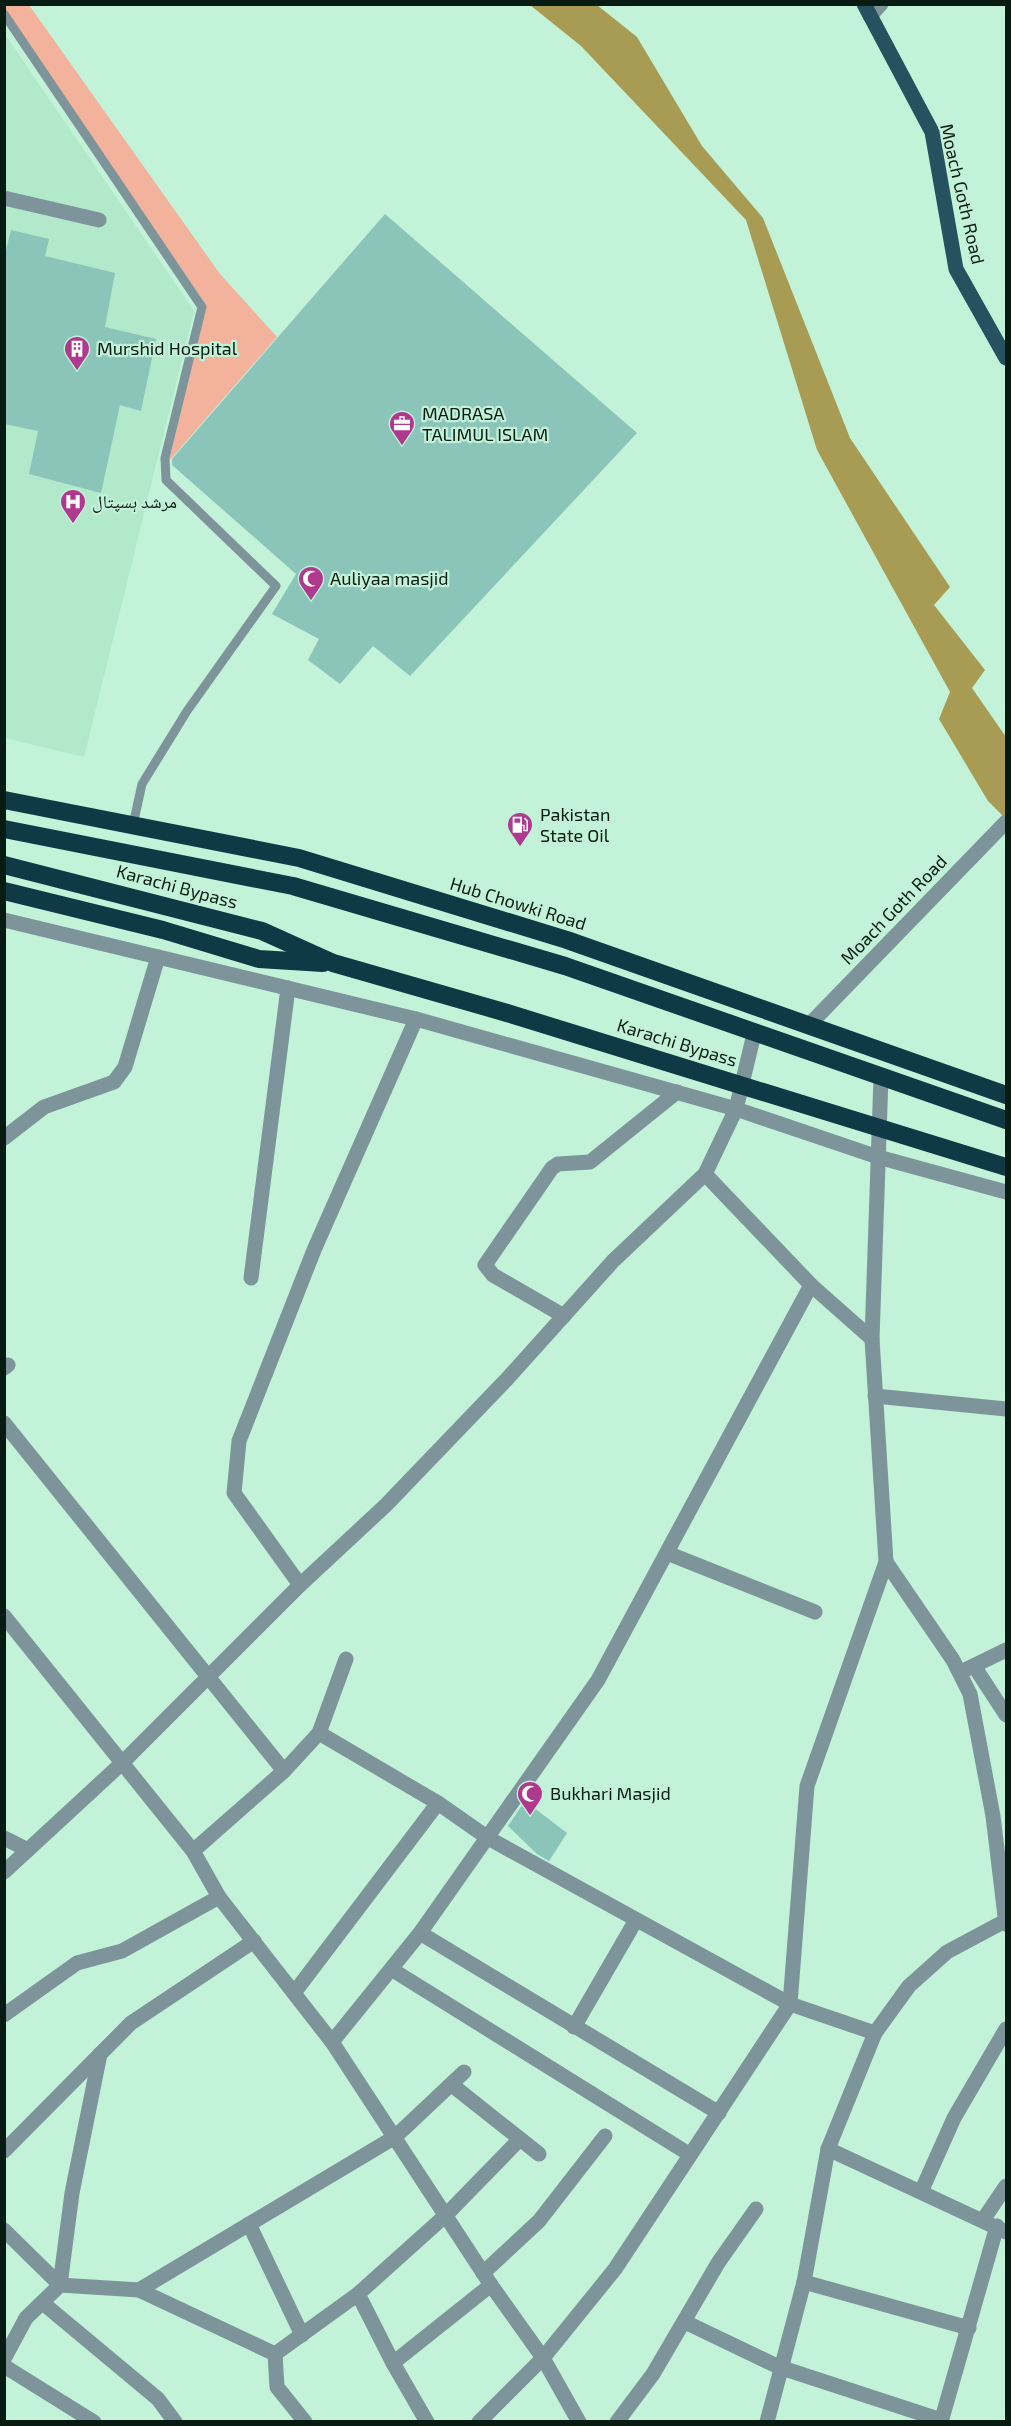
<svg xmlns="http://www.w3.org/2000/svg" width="1011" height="2426" font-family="'Exo 2','Noto Naskh Arabic',sans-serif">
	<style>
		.built { fill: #b1e9ca }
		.green { fill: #f2b29b }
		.water { fill: #a89c55 }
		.building { fill: #8bc4b8 }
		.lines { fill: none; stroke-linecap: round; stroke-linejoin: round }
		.lane { stroke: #7e949b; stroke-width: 9 }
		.street { stroke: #7e949b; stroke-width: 15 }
		.primary { stroke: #26515e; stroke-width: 15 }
		.highway { stroke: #0f3944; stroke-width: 18 }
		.labels { text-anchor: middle; stroke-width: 4.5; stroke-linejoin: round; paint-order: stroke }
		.street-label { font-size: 18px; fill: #081b12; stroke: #c2f2d8 }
		.poi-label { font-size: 18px; fill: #081b12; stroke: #c2f2d8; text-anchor: start }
	</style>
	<rect width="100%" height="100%" fill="#c2f2d8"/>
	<!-- built -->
	<polygon class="built" points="4,33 194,311 84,757 5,738"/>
	<!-- green -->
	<polygon class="green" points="4,5 29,5 220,274 277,337 169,461 206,305 5,9"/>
	<!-- water -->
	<polygon class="water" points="530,5 597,5 637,37 702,146 763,218 850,438 950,587 934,605 985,670 972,688 1006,737 1006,819 988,801 939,719 950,692 817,450 746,220 581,46"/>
	<!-- building -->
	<g class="building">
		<polygon points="385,214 637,433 410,676 373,646 340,684 308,660 319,639 272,614 296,574 172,465 172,459"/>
		<polygon points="11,230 49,239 45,256 115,273 105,327 156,339 141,411 120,405 101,493 29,474 38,431 4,424 4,258"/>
		<polygon points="525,1801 567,1833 549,1861 537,1854 508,1826"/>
	</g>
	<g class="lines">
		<!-- lane -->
		<polyline class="lane" points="4,14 202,307 165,458 166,480 276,586 187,711 142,784 133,825"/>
		<!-- street -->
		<g class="street">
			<polyline points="870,16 881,4"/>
			<polyline points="4,198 99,220"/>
			<polyline points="4,920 416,1019 736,1109 878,1157 1006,1192"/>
			<polyline points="809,1025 1006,822"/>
			<polyline points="4,1138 44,1107 114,1082 125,1067 158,957"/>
			<polyline points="705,1174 811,1285 872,1339"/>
			<polyline points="251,1278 288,988"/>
			<polyline points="564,1316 493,1275 485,1265 552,1168 558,1164 590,1162 677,1092"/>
			<polyline points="4,1368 8,1365"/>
			<polyline points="875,1396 1006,1409"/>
			<polyline points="4,1423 284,1771"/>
			<polyline points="667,1553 815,1612"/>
			<polyline points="886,1562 953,1660 970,1694 993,1816 1006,1924"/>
			<polyline points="300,1585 234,1493 239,1441 314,1250 416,1019"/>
			<polyline points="4,1616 193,1851 219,1897 332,2042"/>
			<polyline points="974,1666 1006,1715"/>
			<polyline points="965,1670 1006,1650"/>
			<polyline points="319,1733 438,1803 488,1838 790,2004 875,2033"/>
			<polyline points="4,1838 28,1850"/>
			<polyline points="193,1851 284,1771 319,1733 346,1659"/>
			<polyline points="4,1872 121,1764 300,1585 386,1505 507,1379 613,1261 705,1174 736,1109 754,1034"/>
			<polyline points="420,1933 719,2113"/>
			<polyline points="391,1969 689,2154"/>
			<polyline points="294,1993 438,1803"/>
			<polyline points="4,2015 77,1963 122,1951 219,1897"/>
			<polyline points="574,2027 636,1920"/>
			<polyline points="452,2085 539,2154"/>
			<polyline points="828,2149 1006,2232"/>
			<polyline points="4,2151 131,2023 254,1941"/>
			<polyline points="921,2192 954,2118 1006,2029"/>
			<polyline points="983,2220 1006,2186"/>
			<polyline points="249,2224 302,2335"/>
			<polyline points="4,2230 60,2285 72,2193 100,2054"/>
			<polyline points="483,2273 539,2221 605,2136"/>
			<polyline points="804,2282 969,2328"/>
			<polyline points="139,2290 275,2354 277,2387 305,2422"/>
			<polyline points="358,2294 393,2363 427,2422"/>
			<polyline points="44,2304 158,2399 175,2422"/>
			<polyline points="685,2322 779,2367 941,2420"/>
			<polyline points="275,2354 358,2294 446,2215 520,2139"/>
			<polyline points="4,2359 26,2318 60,2285 139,2290 395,2137 464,2072"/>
			<polyline points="393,2363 491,2285"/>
			<polyline points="4,2366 94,2422"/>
			<polyline points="479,2422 543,2358 615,2269 790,2004 807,1786 886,1562 872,1339 881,1077"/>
			<polyline points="579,2422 543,2358 491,2285 332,2042 420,1933 598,1680 811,1285"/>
			<polyline points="617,2422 653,2374 718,2263 756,2209"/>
			<polyline points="767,2422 804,2282 828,2149 875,2033 909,1986 947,1952 1005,1921"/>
			<polyline points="941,2422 997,2226"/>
		</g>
		<!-- primary -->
		<polyline class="primary" points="864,4 932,132 956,269 1006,358"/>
		<!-- highway -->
		<g class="highway">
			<polyline points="4,800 299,858 567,940 1006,1095"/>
			<polyline points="4,829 293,886 565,966 1006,1120"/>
			<polyline points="4,865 262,931 333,963 507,1013 1006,1167"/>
			<polyline points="4,891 163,930 259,959 323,963"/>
		</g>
	</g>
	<!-- icons -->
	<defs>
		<symbol id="building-pin" viewBox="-11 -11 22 30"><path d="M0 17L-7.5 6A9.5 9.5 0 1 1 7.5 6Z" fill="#b03990" stroke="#c2f2d8"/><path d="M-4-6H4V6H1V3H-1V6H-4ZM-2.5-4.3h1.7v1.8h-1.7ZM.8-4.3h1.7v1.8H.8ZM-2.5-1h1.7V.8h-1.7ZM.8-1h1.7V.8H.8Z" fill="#fff"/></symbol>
		<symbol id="office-pin" viewBox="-11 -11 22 30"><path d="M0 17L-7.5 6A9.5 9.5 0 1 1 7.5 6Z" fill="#b03990" stroke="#c2f2d8"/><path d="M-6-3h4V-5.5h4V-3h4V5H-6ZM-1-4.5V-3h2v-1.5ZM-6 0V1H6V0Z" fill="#fff"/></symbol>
		<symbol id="hospital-pin" viewBox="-11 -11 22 30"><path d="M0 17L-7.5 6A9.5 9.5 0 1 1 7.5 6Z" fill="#b03990" stroke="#c2f2d8"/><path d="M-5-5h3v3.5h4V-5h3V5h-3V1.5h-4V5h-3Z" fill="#fff"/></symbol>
		<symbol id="mosque-pin" viewBox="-11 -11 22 30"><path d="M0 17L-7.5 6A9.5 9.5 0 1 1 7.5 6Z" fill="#b03990" stroke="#c2f2d8"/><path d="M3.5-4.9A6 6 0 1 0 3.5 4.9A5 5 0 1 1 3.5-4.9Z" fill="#fff"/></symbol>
		<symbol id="fuel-pin" viewBox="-11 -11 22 30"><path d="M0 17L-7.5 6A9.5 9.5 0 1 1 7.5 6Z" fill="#b03990" stroke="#c2f2d8"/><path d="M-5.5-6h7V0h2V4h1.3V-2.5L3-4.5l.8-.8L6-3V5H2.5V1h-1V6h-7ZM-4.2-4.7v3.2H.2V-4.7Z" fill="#fff"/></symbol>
	</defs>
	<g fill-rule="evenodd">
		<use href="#building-pin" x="62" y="334" width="30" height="40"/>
		<use href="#office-pin" x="387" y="409" width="30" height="40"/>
		<use href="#hospital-pin" x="58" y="487" width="30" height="40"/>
		<use href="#mosque-pin" x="296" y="564" width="30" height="40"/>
		<use href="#fuel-pin" x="505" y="810" width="30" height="40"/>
		<use href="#mosque-pin" x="515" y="1779" width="30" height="40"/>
	</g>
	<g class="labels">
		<!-- street labels -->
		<g class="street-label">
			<text transform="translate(962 194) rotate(77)" y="6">Moach Goth Road</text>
			<text transform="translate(177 887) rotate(15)" y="6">Karachi Bypass</text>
			<text transform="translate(518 904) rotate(17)" y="6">Hub Chowki Road</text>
			<text transform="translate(894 910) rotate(-46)" y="6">Moach Goth Road</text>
			<text transform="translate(677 1043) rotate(17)" y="6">Karachi Bypass</text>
		</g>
		<!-- poi labels -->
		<g class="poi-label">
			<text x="97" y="355">Murshid Hospital</text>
			<text x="422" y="420">MADRASA<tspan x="422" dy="21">TALIMUL ISLAM</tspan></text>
			<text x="92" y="508">مرشد ہسپتال</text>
			<text x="330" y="585">Auliyaa masjid</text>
			<text x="540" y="821">Pakistan<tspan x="540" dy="21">State Oil</tspan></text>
			<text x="550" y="1800">Bukhari Masjid</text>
		</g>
	</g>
	<!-- border -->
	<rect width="1011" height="2426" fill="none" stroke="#081b12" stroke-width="12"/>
</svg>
